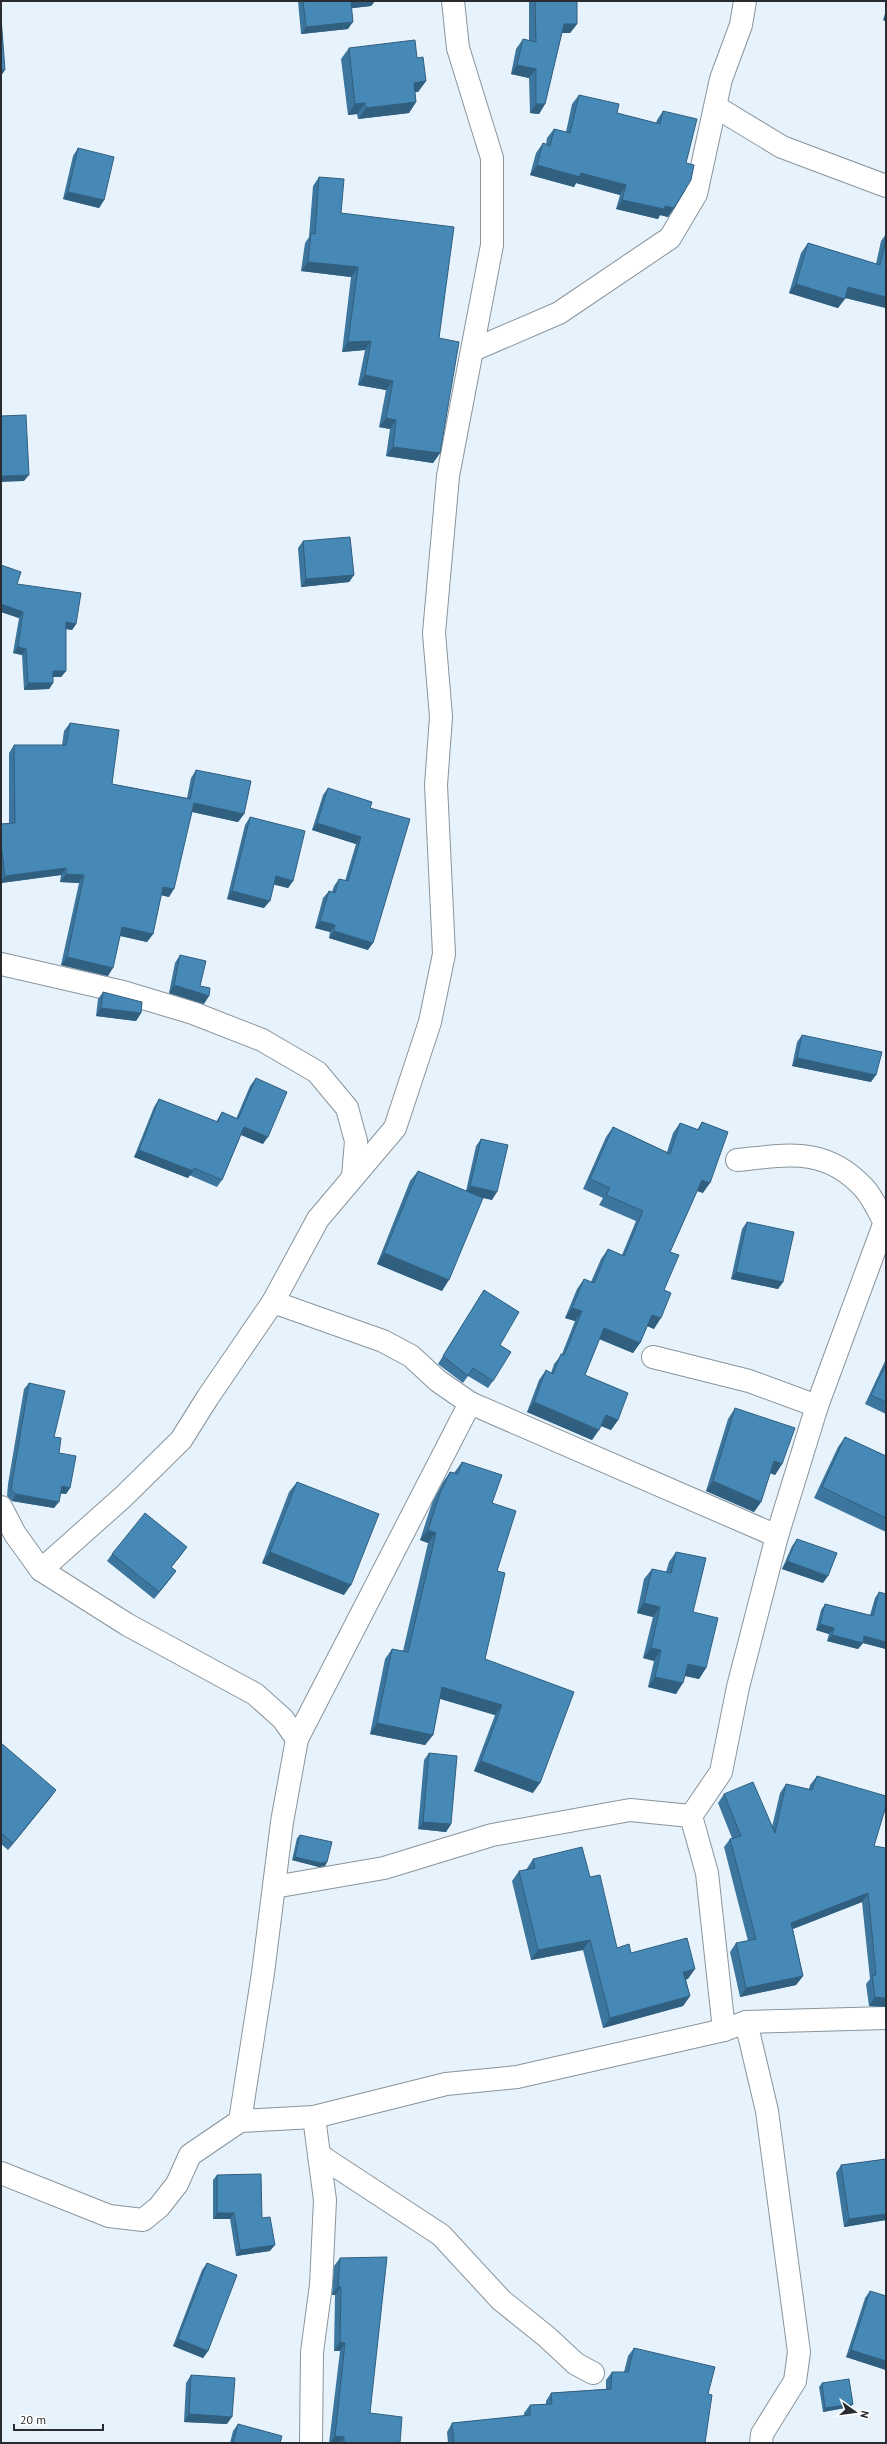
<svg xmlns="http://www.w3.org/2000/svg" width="887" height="2444" font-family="'PT Sans',sans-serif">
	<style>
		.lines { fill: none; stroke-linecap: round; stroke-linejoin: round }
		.minor-casing { stroke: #89949c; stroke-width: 24 }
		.minor { stroke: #fff; stroke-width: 22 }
		.wall { fill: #3c759d }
		.shaded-wall { fill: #315f7f }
		.building { fill: #4688b6; stroke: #315f7f }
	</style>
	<rect width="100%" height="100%" fill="#e7f3fc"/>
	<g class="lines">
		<defs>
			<g id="minor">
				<polyline points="716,107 782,147 886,186"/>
				<polyline points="473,350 559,313 670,238 696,194 721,79 741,25 745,1"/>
				<polyline points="1,964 123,992 193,1013 262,1040 317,1072 347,1108 356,1141 353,1177"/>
				<path d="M737,1160c51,-5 88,-14 127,28 9,10 15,24 21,35"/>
				<polyline points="273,1302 383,1341 411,1356 438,1381 470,1403 777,1536"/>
				<polyline points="653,1357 749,1381 817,1406"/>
				<polyline points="1,1507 15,1534 41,1570 128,1625 255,1694 283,1719 297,1739"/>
				<polyline points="41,1570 123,1497 181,1440 208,1397 273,1302 318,1219 395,1128 430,1022 444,954 436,785 441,717 434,633 448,476 492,245 492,158 458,48 453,1"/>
				<polyline points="274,1887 384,1868 492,1835 630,1810 691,1816"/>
				<polyline points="746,2022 767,2111 799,2352 795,2381 762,2434 761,2443"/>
				<polyline points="724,2030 707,1873 691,1816 721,1772 738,1687 777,1536 817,1406 886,1219"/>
				<polyline points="240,2121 263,1973 282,1822 297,1739 470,1403"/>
				<polyline points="319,2155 441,2235 501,2300 547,2337 576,2364 593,2373"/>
				<polyline points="1,2173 109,2216 143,2220 159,2207 177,2184 190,2155 240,2121 314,2117 446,2084 517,2077 724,2030 746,2022 886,2018"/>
				<polyline points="311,2443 312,2352 321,2285 325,2200 314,2117"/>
			</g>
		</defs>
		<!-- minor casing -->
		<use href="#minor" class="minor-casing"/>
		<!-- minor -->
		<use href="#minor" class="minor"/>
	</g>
	<!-- wall -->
	<g class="wall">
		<polygon points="298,1 375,1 371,6 351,8 348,29 301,34"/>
		<polygon points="529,1 577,1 577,24 570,33 562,33 545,104 539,114 530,113 529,78 511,74 516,49 523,39 529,41"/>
		<polygon points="886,10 886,21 883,20"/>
		<polygon points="349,48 417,58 426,81 418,92 415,92 416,102 409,113 358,119 357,114 348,115 341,59"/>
		<polygon points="579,95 617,113 656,123 657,120 663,111 674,208 668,217 660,215 658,219 616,209 620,195 576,183 574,187 530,175 536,153 543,143 546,144 547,138 554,129 566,132 572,104"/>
		<polygon points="78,148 104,200 99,208 63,199 73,156"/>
		<polygon points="319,177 341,213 439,338 440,453 433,463 386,456 390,429 379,427 386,390 358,385 365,350 342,352 351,277 301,271 305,243 309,237 313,186"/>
		<polygon points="886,234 886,308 845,298 838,308 789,293 801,253 808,243 876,264 881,241"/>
		<polygon points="303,541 354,575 349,582 301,587 298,548"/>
		<polygon points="1,565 17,584 76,624 72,630 66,629 66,671 61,677 53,677 53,683 49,689 24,690 22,655 13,653 19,618 1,612"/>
		<polygon points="70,723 112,784 187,798 191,778 196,770 244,814 238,822 192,812 169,897 161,895 153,934 147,942 120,936 108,976 61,965 79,883 60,882 61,875 1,883 1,824 9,823 9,753 14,745 62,745 64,731"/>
		<polygon points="328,788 370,808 368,950 329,938 330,932 315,928 323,898 329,891 332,892 334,886 339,879 345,881 356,844 312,830 323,795"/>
		<polygon points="250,817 293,881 288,888 274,884 264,908 227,899 245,825"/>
		<polygon points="180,955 200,986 204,1004 169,993 175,963"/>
		<polygon points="103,992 141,1013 136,1021 96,1016 98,999"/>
		<polygon points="802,1035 871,1082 792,1066 797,1042"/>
		<polygon points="256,1078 263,1144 241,1135 222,1180 217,1187 189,1175 188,1178 134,1157 154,1107 159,1099 216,1122 222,1112 236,1119 250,1086"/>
		<polygon points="702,1122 703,1193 697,1191 670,1252 664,1290 654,1329 647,1326 640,1343 633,1353 599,1339 585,1375 618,1420 611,1430 601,1426 592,1440 527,1412 539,1380 546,1370 551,1373 554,1364 562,1354 575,1321 565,1318 577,1289 584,1279 591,1282 601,1259 608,1249 622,1255 636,1221 599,1205 603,1198 583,1189 606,1137 613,1127 667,1152 673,1133 680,1123 697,1130"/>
		<polygon points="481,1139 492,1200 482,1197 442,1291 377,1264 410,1181 418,1171 466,1191 476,1146"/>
		<polygon points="747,1222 783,1282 778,1289 731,1279 742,1229"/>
		<polygon points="484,1290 493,1381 488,1388 468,1376 463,1383 438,1364"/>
		<polygon points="886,1359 886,1414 865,1404"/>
		<polygon points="29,1383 54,1437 59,1453 70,1488 66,1494 60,1493 54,1508 12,1501 7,1496 8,1484 24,1389"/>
		<polygon points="735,1408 782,1464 775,1475 770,1473 761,1502 754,1512 706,1491 728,1419"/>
		<polygon points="845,1437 886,1456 886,1532 814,1498 838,1447"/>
		<polygon points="462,1462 492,1503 497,1571 485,1659 533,1793 474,1771 495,1715 440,1699 433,1735 425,1745 370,1734 385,1659 392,1649 403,1651 428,1543 420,1540 432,1503 443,1482 450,1472 454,1473"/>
		<polygon points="297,1482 344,1595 262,1563 289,1492"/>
		<polygon points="797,1539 823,1583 782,1569 792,1546"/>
		<polygon points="676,1552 693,1612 706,1668 699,1679 685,1676 676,1694 648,1687 654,1661 643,1658 653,1617 637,1613 644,1579 652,1569 666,1572 669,1562"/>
		<polygon points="112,1554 182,1554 171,1567 176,1571 154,1599 107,1561"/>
		<polygon points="879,1592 886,1594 886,1649 863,1643 858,1649 827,1641 829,1634 816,1630 821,1610 825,1604 870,1615 875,1598"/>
		<polygon points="1,1743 51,1797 8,1850 1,1844"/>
		<polygon points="429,1753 451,1824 446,1832 418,1829 424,1760"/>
		<polygon points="817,1776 874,1846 886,2007 869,2006 866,1984 870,1979 862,1902 793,1929 803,1976 796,1985 740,1997 730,1952 736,1943 748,1941 724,1847 730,1839 732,1838 718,1803 724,1794 772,1827 780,1793 786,1784 809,1789 810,1785"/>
		<polygon points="300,1835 327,1862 325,1866 319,1867 292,1860 297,1838"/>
		<polygon points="533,1859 590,1877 617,1948 631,1953 688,1979 686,1979 690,1996 683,2006 603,2028 583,1950 531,1960 512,1881 519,1871 526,1870"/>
		<polygon points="886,2159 886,2220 844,2227 836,2173 841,2165"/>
		<polygon points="217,2175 262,2218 270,2251 236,2256 230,2219 213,2219 213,2180"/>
		<polygon points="340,2258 370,2413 400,2443 329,2443 340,2351 334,2351 335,2295 332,2295 334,2266"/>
		<polygon points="207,2263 208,2351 203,2358 173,2346 202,2270"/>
		<polygon points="870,2291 886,2370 846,2357 865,2298"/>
		<polygon points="634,2348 708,2394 705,2443 448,2443 447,2432 452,2423 524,2416 524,2413 530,2405 546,2404 546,2401 551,2393 606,2389 606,2380 612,2372 624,2372 628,2356"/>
		<polygon points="191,2375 227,2424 184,2422 186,2383"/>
		<polygon points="822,2383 853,2404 850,2407 823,2412 819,2387"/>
		<polygon points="238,2424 280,2443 230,2443 233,2431"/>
	</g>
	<!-- shaded-wall -->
	<g class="shaded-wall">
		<polygon points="358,1 375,1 371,6 346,9 351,2"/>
		<polygon points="886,16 886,21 883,20"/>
		<polygon points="353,22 348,29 301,34 306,27"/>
		<polygon points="564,24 577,24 570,33 557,33"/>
		<polygon points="517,65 536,69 529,78 511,74"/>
		<polygon points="1,70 5,70 1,76"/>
		<polygon points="426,81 418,92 406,93 414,83"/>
		<polygon points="416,102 409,113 358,119 366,108"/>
		<polygon points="365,103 357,114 348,115 355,104"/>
		<polygon points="536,104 545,104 539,114 530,113"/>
		<polygon points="537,165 581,173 626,185 620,195 576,183 574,187 530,175"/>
		<polygon points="68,192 104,200 99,208 63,199"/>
		<polygon points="622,200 665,206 674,208 668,217 660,215 658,219 616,209"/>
		<polygon points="308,262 358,267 351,277 301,271"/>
		<polygon points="796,284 845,299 838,308 789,293"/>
		<polygon points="848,287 886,297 886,308 842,297"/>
		<polygon points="371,341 365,350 342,352 348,342"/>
		<polygon points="365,375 393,381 386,390 358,385"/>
		<polygon points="386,418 396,420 390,429 379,427"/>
		<polygon points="393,447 440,453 433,463 386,456"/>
		<polygon points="29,475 24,481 1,482 1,476"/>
		<polygon points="354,575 349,582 301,587 306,579"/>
		<polygon points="1,604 23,612 19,618 1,612"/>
		<polygon points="66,622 76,624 72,630 61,628"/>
		<polygon points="18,647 26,649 22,655 13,653"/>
		<polygon points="53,671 66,671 61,677 49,677"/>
		<polygon points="28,683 53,683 49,689 24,690"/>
		<polygon points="194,803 244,814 238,822 188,811"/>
		<polygon points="317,823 361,837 356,844 312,830"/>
		<polygon points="66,868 61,875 1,883 1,881 5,876"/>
		<polygon points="66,874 84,875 79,883 60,882"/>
		<polygon points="276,876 293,881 288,888 271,884"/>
		<polygon points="163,887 174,889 169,897 157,894"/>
		<polygon points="232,891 270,901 264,908 227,899"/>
		<polygon points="320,921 335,925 330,932 315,928"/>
		<polygon points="122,927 153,934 147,942 117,935"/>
		<polygon points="334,931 373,943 368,950 329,938"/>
		<polygon points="67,957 113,968 108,976 61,965"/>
		<polygon points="174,985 209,996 204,1004 169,993"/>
		<polygon points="101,1008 141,1013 136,1021 96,1016"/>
		<polygon points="797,1058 876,1075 871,1082 792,1066"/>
		<polygon points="244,1127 268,1137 263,1144 239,1134"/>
		<polygon points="139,1150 193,1171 188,1178 134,1157"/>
		<polygon points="702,1180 710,1183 703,1193 695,1190"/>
		<polygon points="470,1186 497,1192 492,1200 465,1194"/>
		<polygon points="384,1253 449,1280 442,1291 377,1264"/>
		<polygon points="736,1272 783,1282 778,1289 731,1279"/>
		<polygon points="572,1308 582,1311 575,1321 565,1318"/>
		<polygon points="652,1315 661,1318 654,1329 645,1325"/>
		<polygon points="604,1328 640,1343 633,1353 597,1338"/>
		<polygon points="534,1402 599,1430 592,1440 527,1412"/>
		<polygon points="606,1415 618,1420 611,1430 599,1425"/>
		<polygon points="774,1461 782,1464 775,1475 767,1472"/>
		<polygon points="713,1481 761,1502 754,1512 706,1491"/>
		<polygon points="62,1486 70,1488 66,1494 57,1493"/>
		<polygon points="16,1494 59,1502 54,1508 12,1501"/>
		<polygon points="428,1530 436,1533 428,1543 420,1540"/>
		<polygon points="187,1547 182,1554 166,1574 171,1567"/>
		<polygon points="270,1552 351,1585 344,1595 262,1563"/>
		<polygon points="787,1561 828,1576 823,1583 782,1569"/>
		<polygon points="176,1571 171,1578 154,1599 159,1592"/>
		<polygon points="644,1603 660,1607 653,1617 637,1613"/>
		<polygon points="820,1624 834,1628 829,1634 816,1630"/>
		<polygon points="832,1635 864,1636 886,1642 886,1649 863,1643 858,1649 827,1641"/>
		<polygon points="651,1648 661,1650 654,1661 643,1658"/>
		<polygon points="688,1664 706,1668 699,1679 681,1675"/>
		<polygon points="655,1677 683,1683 676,1694 648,1687"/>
		<polygon points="442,1687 502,1705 495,1715 435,1697"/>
		<polygon points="377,1723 433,1735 425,1745 370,1734"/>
		<polygon points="481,1761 540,1783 533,1793 474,1771"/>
		<polygon points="56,1790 51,1797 8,1850 13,1843"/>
		<polygon points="423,1822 451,1824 446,1832 418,1829"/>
		<polygon points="295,1857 327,1862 325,1866 319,1867 292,1860"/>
		<polygon points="868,1893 862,1902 785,1932 791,1923"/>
		<polygon points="590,1940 583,1950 531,1960 538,1950"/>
		<polygon points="695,1969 688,1979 676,1982 683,1972"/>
		<polygon points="803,1976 796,1985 740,1997 746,1988"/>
		<polygon points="690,1996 683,2006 603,2028 610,2018"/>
		<polygon points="875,1997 886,1998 886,2007 869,2006"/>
		<polygon points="217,2213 234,2213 230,2219 213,2219"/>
		<polygon points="886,2214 886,2220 844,2227 849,2219"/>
		<polygon points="275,2245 270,2251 236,2256 240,2250"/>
		<polygon points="338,2287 341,2287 335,2295 332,2295"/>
		<polygon points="178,2339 208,2351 203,2358 173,2346"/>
		<polygon points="340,2342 345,2343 340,2351 334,2351"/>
		<polygon points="851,2350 886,2361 886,2370 846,2357"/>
		<polygon points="853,2404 850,2407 823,2412 825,2408"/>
		<polygon points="189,2414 232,2417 227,2424 184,2422"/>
		<polygon points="335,2436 344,2437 340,2443 330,2443"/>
	</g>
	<!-- building -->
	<g class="building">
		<polygon points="303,1 358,1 351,2 353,22 306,27"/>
		<polygon points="535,1 577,1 577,24 564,24 545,104 536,104 536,69 517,65 523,39 536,42"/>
		<polygon points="1,17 5,70 1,70"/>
		<polygon points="415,40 417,58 423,57 426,81 414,83 416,102 366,108 365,103 355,104 349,48"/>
		<polygon points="579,95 619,104 617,113 660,124 663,111 697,119 686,163 694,165 691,180 674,208 665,206 664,209 622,200 626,185 581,173 580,177 537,165 543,143 550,146 554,129 570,133"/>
		<polygon points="78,148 114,157 104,200 68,192"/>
		<polygon points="319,177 344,179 341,213 454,227 439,338 459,342 440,453 393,447 396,420 386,418 393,381 365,375 371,341 348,342 358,267 308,262 311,233 315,234"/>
		<polygon points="886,239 886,297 848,287 845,299 796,284 808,243 880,265"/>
		<polygon points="26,415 29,475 1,476 1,416"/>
		<polygon points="350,537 354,575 306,579 303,541"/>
		<polygon points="1,565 21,572 17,584 81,593 76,624 66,622 66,671 53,671 53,683 28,683 26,649 18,647 23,612 1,604"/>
		<polygon points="70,723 119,730 112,784 190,799 196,770 251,781 244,814 194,803 174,889 163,887 153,934 122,927 113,968 67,957 84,875 66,874 66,868 5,876 1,845 1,824 15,823 14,745 66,745"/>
		<polygon points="328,788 372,802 370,808 410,819 373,943 334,931 335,925 320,921 329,891 335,893 339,879 348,881 361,837 317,823"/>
		<polygon points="250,817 305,831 293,881 276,876 270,901 232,891"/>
		<polygon points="180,955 206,961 200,986 210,988 209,996 174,985"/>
		<polygon points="103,992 142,1002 141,1013 101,1008"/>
		<polygon points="802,1035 882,1052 876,1075 797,1058"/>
		<polygon points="256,1078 287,1092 268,1137 244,1127 222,1180 194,1168 193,1171 139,1150 159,1099 218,1122 222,1112 238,1119"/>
		<polygon points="702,1122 728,1132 710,1183 702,1180 670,1252 679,1255 664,1290 671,1293 661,1318 652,1315 640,1343 604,1328 585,1375 628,1393 618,1420 606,1415 599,1430 534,1402 546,1370 553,1374 561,1354 564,1355 582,1311 572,1308 584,1279 594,1283 608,1249 624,1256 643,1211 606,1195 610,1188 590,1179 613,1127 670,1154 680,1123 699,1130"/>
		<polygon points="481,1139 508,1145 497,1192 470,1186"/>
		<polygon points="418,1171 483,1198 449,1280 384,1253"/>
		<polygon points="747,1222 794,1232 783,1282 736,1272"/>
		<polygon points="484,1290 519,1312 500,1345 511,1352 493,1381 473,1368 468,1376 443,1356"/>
		<polygon points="886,1364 886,1402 871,1395"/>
		<polygon points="29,1383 65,1391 54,1437 61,1438 59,1453 76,1456 70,1488 62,1486 59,1502 16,1494 11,1490 13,1477"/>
		<polygon points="735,1408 795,1428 782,1464 774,1461 761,1502 713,1481"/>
		<polygon points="845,1437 886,1456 886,1518 822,1487"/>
		<polygon points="462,1462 502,1475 492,1503 516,1511 497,1571 505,1573 485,1659 574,1692 540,1783 481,1761 502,1705 442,1687 433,1735 377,1723 392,1649 408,1652 436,1533 428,1530 440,1493 450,1472 458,1474"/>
		<polygon points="297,1482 379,1514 351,1585 270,1552"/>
		<polygon points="145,1513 187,1547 171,1567 176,1571 159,1592 112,1554"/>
		<polygon points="797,1539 837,1553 828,1576 787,1561"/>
		<polygon points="676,1552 706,1558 693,1612 718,1618 706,1668 688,1664 683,1683 655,1677 661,1650 651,1648 660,1607 644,1603 652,1569 671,1573"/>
		<polygon points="879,1592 886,1594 886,1642 864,1636 863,1643 832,1635 834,1628 820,1624 825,1604 873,1616"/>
		<polygon points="1,1743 56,1790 13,1843 1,1833"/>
		<polygon points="429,1753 457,1756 451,1824 423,1822"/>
		<polygon points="817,1776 886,1796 886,1806 874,1846 886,1848 886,1998 875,1997 872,1975 876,1975 868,1893 791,1923 803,1976 746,1988 736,1943 756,1939 730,1839 741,1836 724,1794 753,1782 775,1833 786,1784 812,1790"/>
		<polygon points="300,1835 332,1842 327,1862 321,1863 295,1857"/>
		<polygon points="582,1847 590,1877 600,1875 617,1948 629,1944 631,1953 687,1938 695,1969 683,1972 690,1996 610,2018 590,1940 538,1950 519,1871 535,1868 533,1859"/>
		<polygon points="886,2159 886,2214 849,2219 841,2165"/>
		<polygon points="261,2174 262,2218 270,2217 275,2245 240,2250 234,2213 217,2213 217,2175"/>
		<polygon points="387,2257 370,2413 402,2417 400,2443 344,2443 344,2437 335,2436 345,2343 340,2342 341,2287 338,2287 340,2258"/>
		<polygon points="207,2263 237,2275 208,2351 178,2339"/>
		<polygon points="870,2291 886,2296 886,2361 851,2350"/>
		<polygon points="634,2348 715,2367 708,2394 712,2395 705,2443 454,2443 452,2423 530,2415 530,2405 552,2404 551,2393 611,2389 612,2372 628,2372"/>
		<polygon points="191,2375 235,2378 232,2417 189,2414"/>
		<polygon points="849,2379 853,2404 825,2408 822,2383"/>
		<polygon points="238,2424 282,2436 280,2443 233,2443"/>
	</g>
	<!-- border -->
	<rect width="887" height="2444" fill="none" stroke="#282c30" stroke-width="4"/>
	<!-- north arrow -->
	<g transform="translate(855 2412) rotate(104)" stroke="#ffffff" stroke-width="3" paint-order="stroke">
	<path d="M0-3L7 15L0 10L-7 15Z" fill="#282c30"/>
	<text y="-6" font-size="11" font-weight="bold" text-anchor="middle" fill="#282c30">N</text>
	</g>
	<!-- scale -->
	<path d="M14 2424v6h89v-6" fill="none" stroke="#282c30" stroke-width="2"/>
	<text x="20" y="2424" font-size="12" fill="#282c30" stroke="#ffffff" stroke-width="3" paint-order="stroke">20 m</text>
</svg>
